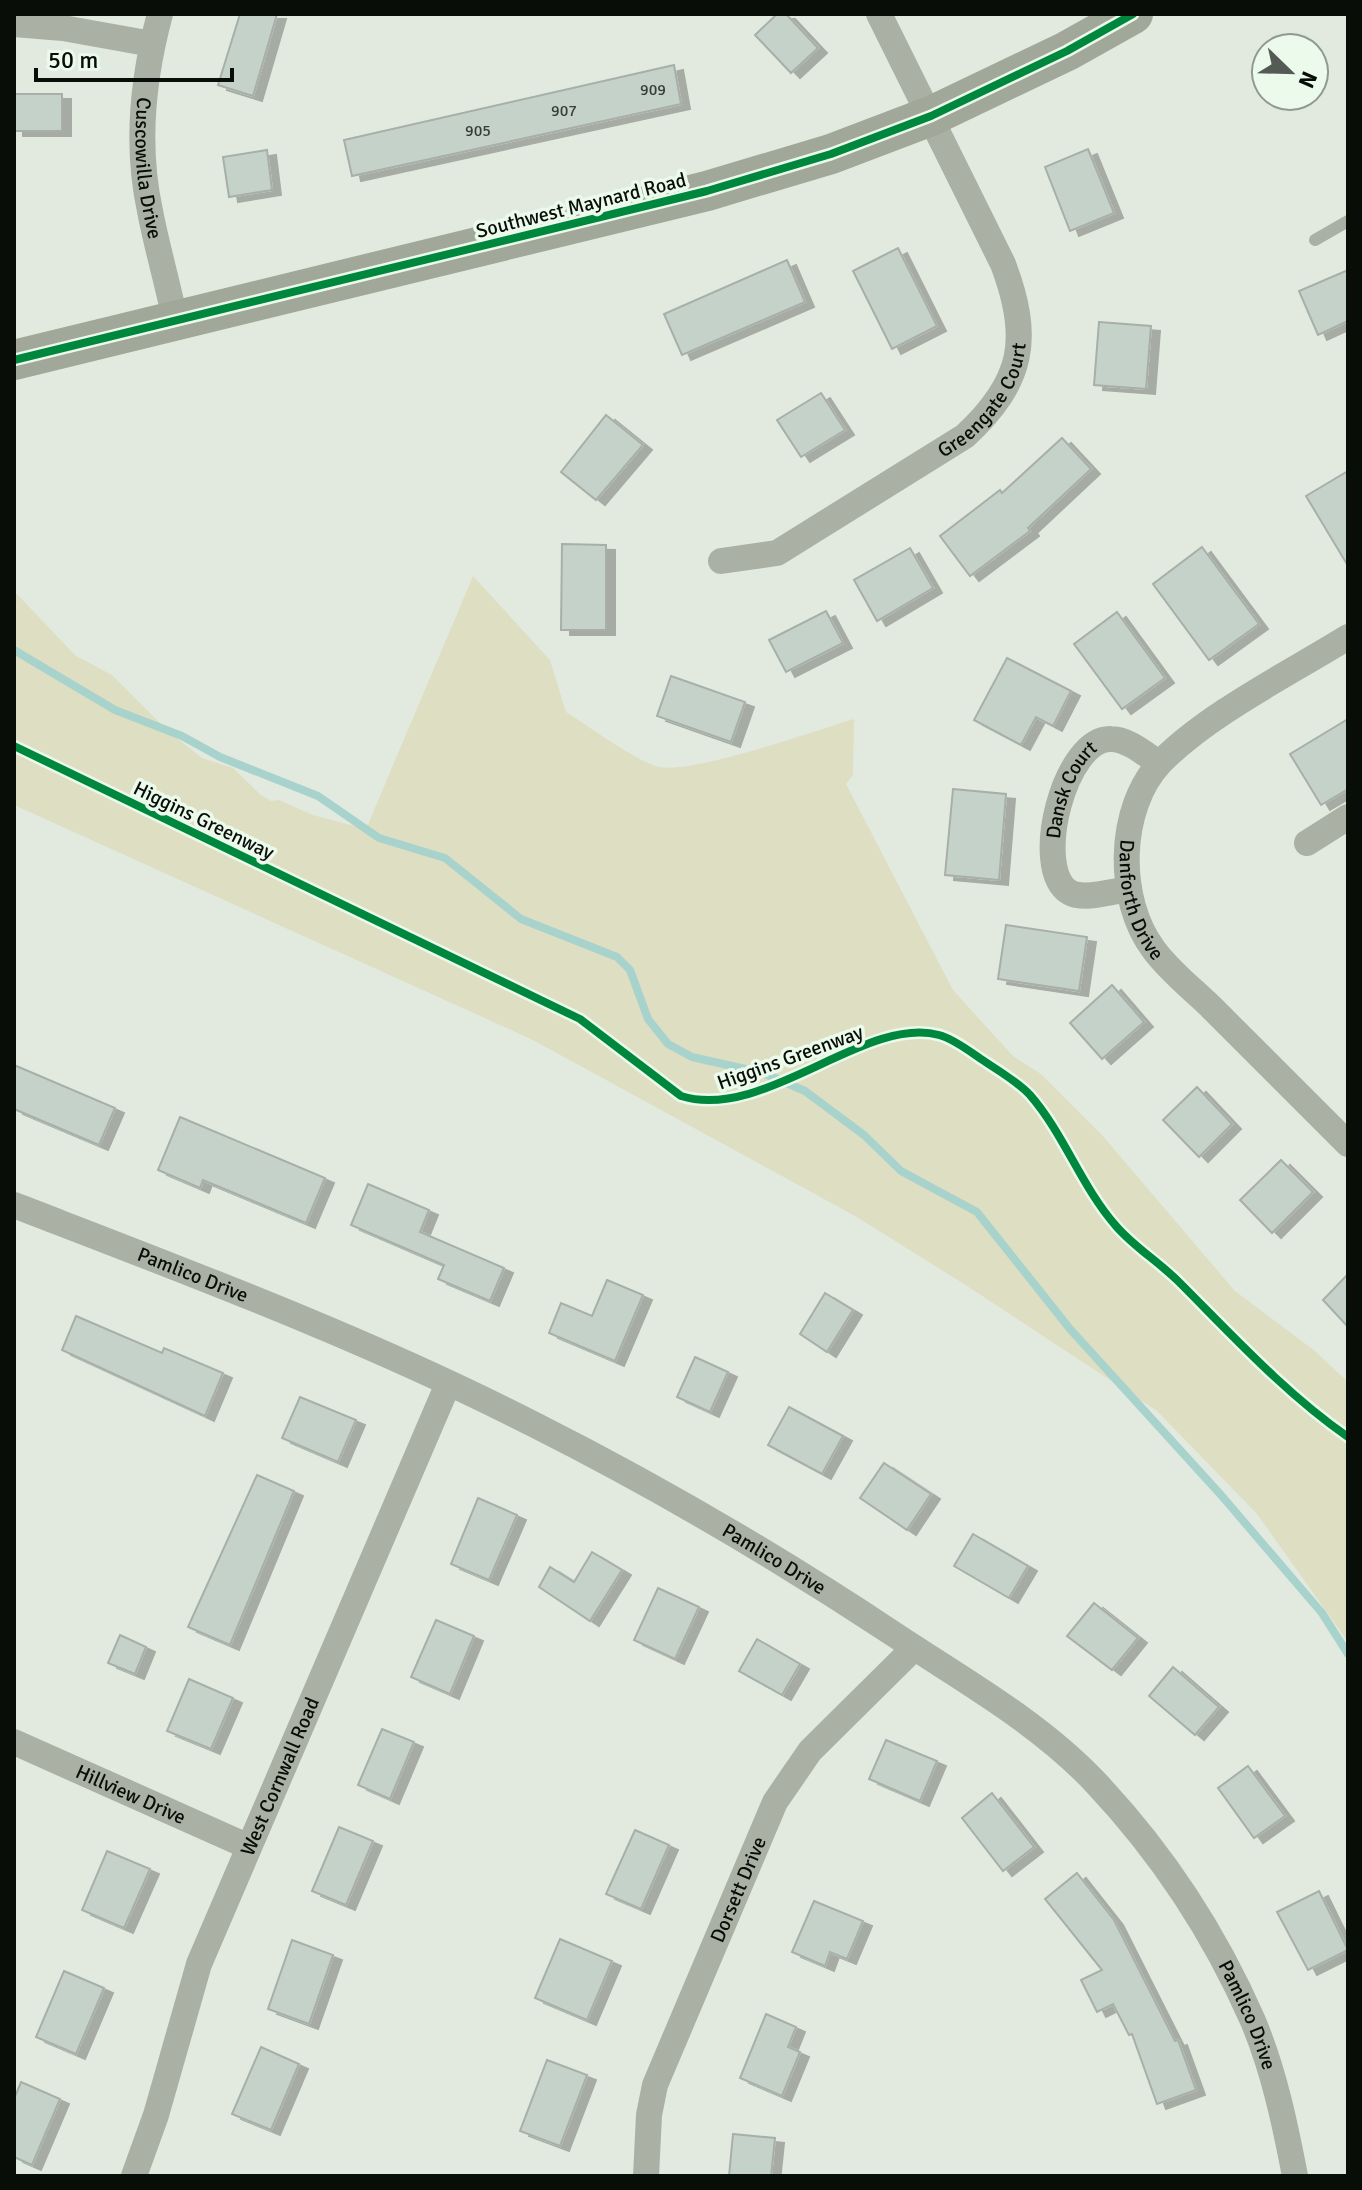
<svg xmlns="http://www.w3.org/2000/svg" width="1362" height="2190" font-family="Signika,sans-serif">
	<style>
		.green { fill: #dedec3 }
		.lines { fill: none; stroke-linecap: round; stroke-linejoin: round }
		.stream { stroke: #a8d2cc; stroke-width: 8 }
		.building { fill: #c5d2ca; stroke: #a7afa8; stroke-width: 2; filter: url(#shadow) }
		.service { stroke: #abb0a4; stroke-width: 12 }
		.minor { stroke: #abb0a4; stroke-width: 26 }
		.primary { stroke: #a1a899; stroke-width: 40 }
		.cycleway-casing { stroke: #ebfaea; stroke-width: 13 }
		.cycleway { stroke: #00873e; stroke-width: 8 }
		.labels { text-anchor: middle; stroke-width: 7; stroke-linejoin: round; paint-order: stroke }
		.number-label { font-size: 16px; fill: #373e38 }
		.street-label { font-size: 20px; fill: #080d08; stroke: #ebfaea }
	</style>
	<defs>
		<filter id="shadow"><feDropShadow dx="9" dy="5" stdDeviation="0" flood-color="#0004"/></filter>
	</defs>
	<rect width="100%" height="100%" fill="#e2eae0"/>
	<!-- green -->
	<path class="green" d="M473,576l77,84 16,52c26,16 62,44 90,54 31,11 160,-36 198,-47l-1,56 -7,9 107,206 60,66 28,18 61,61 133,156 80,60 33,31v260l-91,-128 -100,-103 -193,-127 -109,-68 -324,-177 -517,-234v-214l62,65 36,19 56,56 34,27 31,10 28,27 10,6 8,-1 34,15 53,14z"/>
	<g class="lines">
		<!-- stream -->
		<polyline class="stream" points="14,650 115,710 182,736 220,757 318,796 379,838 445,858 521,919 617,957 630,970 648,1019 668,1044 692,1057 763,1073 805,1091 864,1135 901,1171 977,1212 1070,1329 1221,1495 1322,1613 1348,1654"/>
	</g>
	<!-- building -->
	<g class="building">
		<polygon points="240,14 277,14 253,96 218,85"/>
		<polygon points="777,14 786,14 818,48 791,73 755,35"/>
		<polygon points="674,65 681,104 352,176 344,140"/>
		<rect x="14" y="94" width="48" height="37"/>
		<polygon points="1088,149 1114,213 1070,231 1045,167"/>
		<polygon points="267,150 272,190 229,197 223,157"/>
		<polygon points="898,248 937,326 892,349 853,271"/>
		<polygon points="787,260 805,302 682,355 664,314"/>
		<polygon points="1348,270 1348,321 1318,335 1299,291"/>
		<polygon points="1099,322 1151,326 1146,389 1094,385"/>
		<polygon points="821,393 845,430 801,457 777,420"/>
		<polygon points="606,415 643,445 596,500 561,472"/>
		<polygon points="1062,438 1091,469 1028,528 1030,531 970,576 940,536 1000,490 1002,493"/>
		<polygon points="1348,471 1348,566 1306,496"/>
		<polygon points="562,544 606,545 606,630 561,630"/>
		<polygon points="1202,547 1259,624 1209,660 1153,584"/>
		<polygon points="910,548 933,588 877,621 854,580"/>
		<polygon points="826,611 843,643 786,672 769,640"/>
		<polygon points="1117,612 1165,678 1122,709 1074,644"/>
		<polygon points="1007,658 1071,691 1053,726 1036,717 1021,745 974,720"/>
		<polygon points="671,676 745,702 731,742 657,716"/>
		<polygon points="1348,719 1348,789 1321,805 1290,754"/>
		<polygon points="953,789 1006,794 999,880 945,875"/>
		<polygon points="1006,925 1087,937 1079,991 998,979"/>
		<polygon points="1112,985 1144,1022 1102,1059 1070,1023"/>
		<polygon points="14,1065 115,1108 99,1145 14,1109"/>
		<polygon points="1197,1087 1232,1124 1199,1157 1163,1120"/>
		<polygon points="180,1117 325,1178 306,1223 203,1180 200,1188 158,1170"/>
		<polygon points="1281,1160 1313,1192 1272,1233 1240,1200"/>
		<polygon points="368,1184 429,1210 420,1232 504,1268 490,1301 438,1279 444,1265 351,1225"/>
		<polygon points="1348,1274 1348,1327 1323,1300"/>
		<polygon points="607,1280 643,1295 615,1361 549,1333 561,1303 592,1316"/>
		<polygon points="825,1293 853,1310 827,1352 800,1334"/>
		<polygon points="76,1316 162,1353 164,1348 223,1373 205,1416 62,1350"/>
		<polygon points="695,1357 728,1372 710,1412 677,1397"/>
		<polygon points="300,1397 356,1420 338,1462 282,1438"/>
		<polygon points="789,1407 843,1436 822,1474 768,1445"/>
		<polygon points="884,1463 931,1494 907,1530 860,1498"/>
		<polygon points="257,1475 294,1491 230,1645 188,1627"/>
		<polygon points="478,1498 517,1515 489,1580 451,1564"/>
		<polygon points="973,1534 1028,1566 1009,1598 954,1566"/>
		<polygon points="592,1552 622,1570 590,1621 539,1587 550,1567 574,1582"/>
		<polygon points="658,1588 699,1607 675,1659 634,1640"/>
		<polygon points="1094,1603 1138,1638 1112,1670 1067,1636"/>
		<polygon points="436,1620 474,1636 450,1694 411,1677"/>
		<polygon points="120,1635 146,1647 135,1674 108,1663"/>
		<polygon points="757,1639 800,1664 782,1695 739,1671"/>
		<polygon points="1173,1667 1219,1707 1195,1735 1149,1696"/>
		<polygon points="189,1679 233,1698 211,1749 167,1731"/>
		<polygon points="382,1729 414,1742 390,1799 358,1785"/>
		<polygon points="886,1740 937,1761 920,1801 869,1779"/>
		<polygon points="1248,1766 1285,1816 1254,1838 1218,1788"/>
		<polygon points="992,1793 1034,1847 1003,1871 962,1818"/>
		<polygon points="339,1827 373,1841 346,1905 312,1891"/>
		<polygon points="635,1830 669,1845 641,1909 606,1894"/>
		<polygon points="107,1851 150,1869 124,1928 82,1910"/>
		<polygon points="1077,1873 1114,1920 1175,2041 1178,2040 1196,2090 1157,2104 1132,2034 1129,2035 1113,2004 1097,2012 1081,1980 1102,1970 1045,1899"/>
		<polygon points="1319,1891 1348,1950 1308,1970 1277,1912"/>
		<polygon points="814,1901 863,1921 847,1959 830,1952 825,1966 792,1952"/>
		<polygon points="560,1939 612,1961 587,2020 535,1998"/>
		<polygon points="292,1940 333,1955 309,2024 268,2009"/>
		<polygon points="64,1971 104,1988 76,2054 36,2037"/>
		<polygon points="766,2014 796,2027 788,2047 800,2052 782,2096 740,2078"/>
		<polygon points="261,2047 299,2064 271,2130 232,2114"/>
		<polygon points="547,2060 587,2075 560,2146 520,2131"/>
		<polygon points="21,2082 60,2099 32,2165 14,2157 14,2099"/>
		<polygon points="733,2134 775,2138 771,2176 729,2176"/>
	</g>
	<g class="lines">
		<!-- service -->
		<polyline class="service" points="1315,240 1348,221"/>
		<!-- minor -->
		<g class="minor">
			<path id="s1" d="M160,14c-17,63 -24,133 -10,197 7,37 18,73 25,109"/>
			<polyline points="14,24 63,28 152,44"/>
			<path id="s2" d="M721,561l56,-8 188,-117c59,-55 66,-98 38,-172l-124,-250"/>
			<path id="s3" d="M1348,637c-58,36 -140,77 -187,125 -44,46 -45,138 -7,188 16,22 41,41 60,60 45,45 89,89 134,134"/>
			<polyline points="1307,843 1348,817"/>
			<path id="s4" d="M1129,889c-16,2 -45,12 -60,3 -38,-24 -4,-155 42,-153 17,0 35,16 48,24"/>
			<path id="s5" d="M14,1205c176,68 353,134 521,220 123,62 242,132 357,208 69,46 147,89 204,150 65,69 119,151 157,238 21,50 32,103 42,155"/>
			<path id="s6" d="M14,1742l233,104"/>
			<path id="s7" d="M134,2176l22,-61 43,-151 249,-580"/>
			<path id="s8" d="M646,2176l3,-61 6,-30 120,-283 35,-51 104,-103"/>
		</g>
		<!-- primary -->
		<polyline class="primary" points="14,360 707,191 831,154 931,116 1067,51 1133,14"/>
		<defs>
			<g id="cycleway">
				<polyline points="14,360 707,191 831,154 931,116 1067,51 1133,14"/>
				<path d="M14,746l566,273 101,77c83,26 184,-81 258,-61 15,4 30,16 42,24 16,11 36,22 49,36 34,39 51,91 86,131 18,21 43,36 63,56 54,54 106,111 169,155"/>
			</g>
		</defs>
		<!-- cycleway casing -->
		<use href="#cycleway" class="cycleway-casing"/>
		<!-- cycleway -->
		<use href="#cycleway" class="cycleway"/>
	</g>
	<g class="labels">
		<!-- number labels -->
		<g class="number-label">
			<text x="653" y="95">909</text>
			<text x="564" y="116">907</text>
			<text x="478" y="136">905</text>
		</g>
		<!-- street labels -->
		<g class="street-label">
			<text dy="7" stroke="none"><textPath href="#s1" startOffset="156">Cuscowilla Drive</textPath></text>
			<text transform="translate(581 205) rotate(-14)" y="7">Southwest Maynard Road</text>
			<text dy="7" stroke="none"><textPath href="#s2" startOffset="318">Greengate Court</textPath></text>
			<text dy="7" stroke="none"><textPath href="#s4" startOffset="172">Dansk Court</textPath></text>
			<text transform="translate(204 820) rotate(26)" y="7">Higgins Greenway</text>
			<text dy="7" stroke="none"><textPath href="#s3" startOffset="374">Danforth Drive</textPath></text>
			<text transform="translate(790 1057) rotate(-20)" y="7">Higgins Greenway</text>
			<text dy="7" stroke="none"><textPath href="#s5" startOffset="192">Pamlico Drive</textPath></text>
			<text dy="7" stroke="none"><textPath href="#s5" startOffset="840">Pamlico Drive</textPath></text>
			<text dy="7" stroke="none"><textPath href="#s7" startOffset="426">West Cornwall Road</textPath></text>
			<text dy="7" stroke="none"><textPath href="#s6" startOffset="128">Hillview Drive</textPath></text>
			<text dy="7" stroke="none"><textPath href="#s8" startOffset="304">Dorsett Drive</textPath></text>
			<text dy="7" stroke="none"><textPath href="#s5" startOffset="1512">Pamlico Drive</textPath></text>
		</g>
	</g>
	<!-- border -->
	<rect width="1362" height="2190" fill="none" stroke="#080d08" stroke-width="32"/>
	<!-- north arrow -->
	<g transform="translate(1290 72) rotate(113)"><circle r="38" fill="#ebfaea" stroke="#909b90" stroke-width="2"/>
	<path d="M0-6L14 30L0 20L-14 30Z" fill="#545a54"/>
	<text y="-12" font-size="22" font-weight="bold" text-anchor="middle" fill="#080d08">N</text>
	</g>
	<!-- scale -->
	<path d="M36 68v12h196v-12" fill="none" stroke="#080d08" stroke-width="4"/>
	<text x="48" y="68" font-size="24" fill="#080d08" stroke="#ebfaea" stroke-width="6" paint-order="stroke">50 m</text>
</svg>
